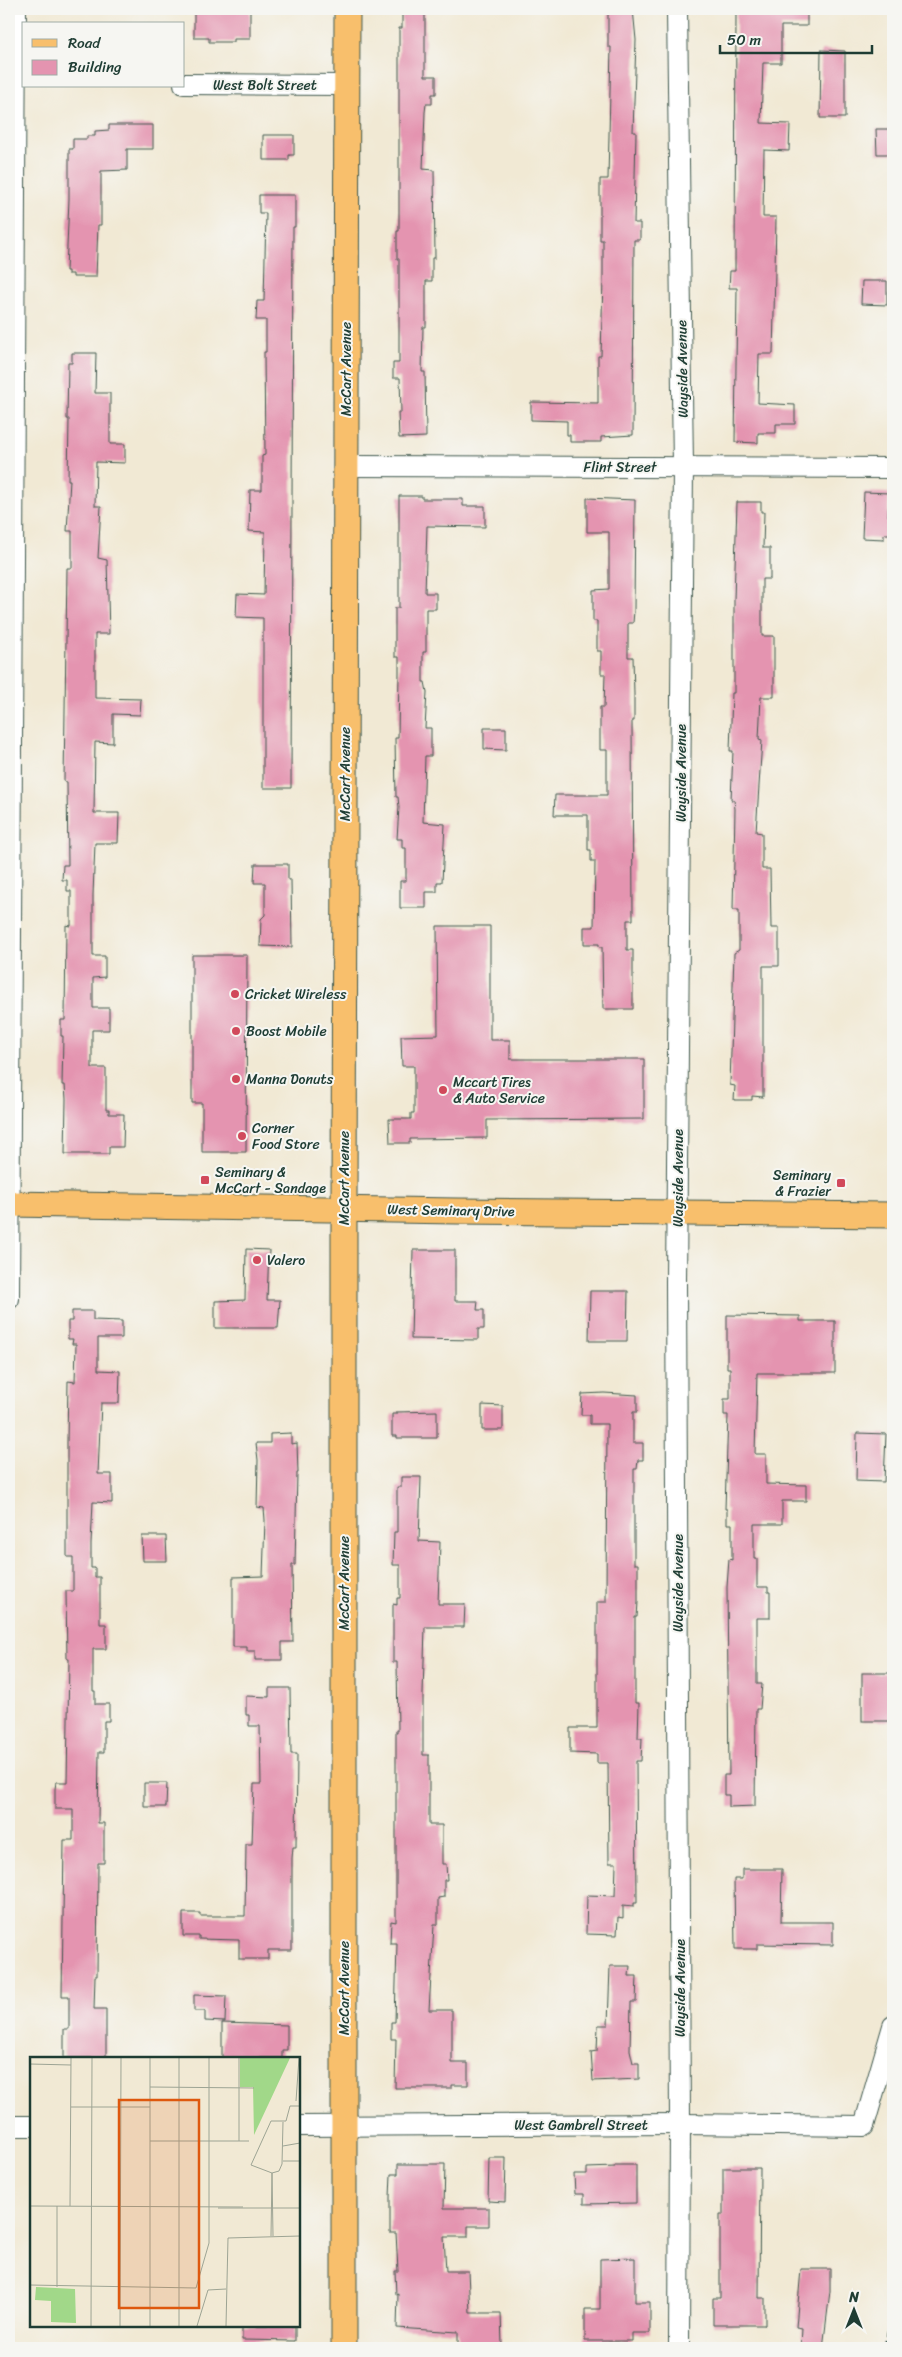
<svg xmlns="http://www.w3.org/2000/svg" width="902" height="2357" font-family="Sriracha,sans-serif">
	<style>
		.building { fill: #e494b0 }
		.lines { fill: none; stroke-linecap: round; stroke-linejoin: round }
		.minor-casing { stroke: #3e574c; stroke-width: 22 }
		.major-casing { stroke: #3e574c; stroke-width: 27 }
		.minor { stroke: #fff; stroke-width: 20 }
		.major { stroke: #f8bf6c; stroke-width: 25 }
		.rail { stroke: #1f3d34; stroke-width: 4; stroke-dasharray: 8 4; stroke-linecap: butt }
		.poi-dot { fill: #d1495b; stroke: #f6f6f2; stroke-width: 2 }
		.labels { text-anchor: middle; stroke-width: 4; stroke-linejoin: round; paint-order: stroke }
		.street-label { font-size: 14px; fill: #1f3d34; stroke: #f6f6f2 }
		.poi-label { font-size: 14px; fill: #1f3d34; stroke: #f6f6f2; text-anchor: start }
		.inset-road { fill: none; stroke: #9da494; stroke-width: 1 }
		.view { fill: #de580e; fill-opacity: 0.15; stroke: #de580e; stroke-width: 2.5 }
		.inset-edge { fill: none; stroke: #1f3d34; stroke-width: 2.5 }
	</style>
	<rect width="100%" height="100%" fill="#f6f6f2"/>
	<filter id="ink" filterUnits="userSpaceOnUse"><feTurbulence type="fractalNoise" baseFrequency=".02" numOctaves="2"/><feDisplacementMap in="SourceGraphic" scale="10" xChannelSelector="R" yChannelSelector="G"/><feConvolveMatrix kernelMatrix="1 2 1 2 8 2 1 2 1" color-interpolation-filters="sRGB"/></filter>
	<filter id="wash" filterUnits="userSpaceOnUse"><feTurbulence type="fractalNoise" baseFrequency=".0096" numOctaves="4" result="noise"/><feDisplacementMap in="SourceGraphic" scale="20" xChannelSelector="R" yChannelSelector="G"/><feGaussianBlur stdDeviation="1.12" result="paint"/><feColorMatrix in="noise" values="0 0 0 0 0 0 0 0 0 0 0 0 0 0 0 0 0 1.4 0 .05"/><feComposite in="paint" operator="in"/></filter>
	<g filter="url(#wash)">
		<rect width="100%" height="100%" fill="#f1e9d4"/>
		<g id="blocks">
			<!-- building -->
			<g class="building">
				<polygon points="194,9 250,9 250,39 234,39 234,42 209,42 209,38 194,38"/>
				<polygon points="402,9 425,9 425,76 436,76 436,94 432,94 432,104 426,104 425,112 423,169 434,170 435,258 432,258 432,281 426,281 426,327 423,327 422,372 425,372 426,437 399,438 398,412 401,412 400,378 393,378 393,363 399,363 399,259 397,259 397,231 399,231 399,28 402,28"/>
				<polygon points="608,9 633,9 636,40 633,132 636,132 634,223 640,223 640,240 634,240 633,435 601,437 601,442 570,442 570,435 567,435 567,421 531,420 531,402 598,403 598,356 601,356 603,278 603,240 600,240 600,179 608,179 611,47 608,47"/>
				<polygon points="736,9 807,9 807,26 781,26 781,63 763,63 761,123 790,124 789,151 764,150 763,217 776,217 775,271 773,354 759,354 758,403 795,405 795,424 776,424 776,433 758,433 758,443 735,442 737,288 729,288 730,271 735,271"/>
				<polygon points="821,50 845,51 845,118 820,118"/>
				<polygon points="109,125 153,125 153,149 127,149 127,170 101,171 101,225 98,225 96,277 73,277 73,274 68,274 68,271 66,271 69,199 69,149 73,149 73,139 87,139 87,136 95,136 95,131 109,130"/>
				<polygon points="876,129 893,129 893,154 877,154"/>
				<polygon points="263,135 294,135 294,155 289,155 289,160 263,160"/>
				<polygon points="259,195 295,195 295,227 293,227 291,788 263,788 263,618 236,617 237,594 264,595 265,532 249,531 250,490 262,490 262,456 265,455 264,352 266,352 266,320 256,320 257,301 264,301 266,213 259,213"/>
				<polygon points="862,281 887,281 887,305 861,304"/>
				<polygon points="72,353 96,353 95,393 110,393 110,444 125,444 125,463 96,462 95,506 101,506 98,558 107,560 109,634 95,634 95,698 141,699 140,715 113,714 113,743 95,742 94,813 119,813 118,843 95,843 93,895 93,956 105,956 105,977 93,978 93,1008 109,1008 109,1030 92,1030 92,1068 106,1068 106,1110 109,1110 109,1114 124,1114 123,1147 109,1147 109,1154 65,1154 66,1099 65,1085 62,1085 63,1036 61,1036 61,1020 65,1020 66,925 71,926 71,891 67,891 67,880 62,880 63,865 68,865 67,782 64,781 67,568 72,568 72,531 67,531 70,480 68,480 69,419 67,419 68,363 72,363"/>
				<polygon points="864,492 889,493 888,516 893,516 893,534 884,534 884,539 862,538"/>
				<polygon points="399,496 422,496 422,499 463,499 463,506 485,506 485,527 427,526 425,593 436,593 436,609 426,609 426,652 423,652 423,682 425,682 427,692 425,728 431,728 431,756 425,756 423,822 445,824 442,882 437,882 437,892 426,892 426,908 400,908 400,881 406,881 406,848 402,848 402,839 397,839 399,807 398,797 396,797 395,738 398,738 399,672 399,657 395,657 395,608 399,608"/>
				<polygon points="587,498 635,500 634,611 633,623 628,623 628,657 633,657 634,694 634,721 632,721 633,920 627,920 627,950 633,950 633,1009 603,1009 602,947 599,947 599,944 584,944 584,927 594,927 595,861 591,861 591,850 588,850 588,815 554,815 555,795 607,795 607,750 600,750 600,707 604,707 605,674 601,674 601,651 597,651 597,621 593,621 593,590 609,589 609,532 587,532"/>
				<polygon points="737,502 761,502 761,512 764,512 763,548 770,548 770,579 762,579 762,636 774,636 774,697 761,697 759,739 762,740 756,832 762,833 762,869 770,869 771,928 779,928 779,966 763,966 763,1097 752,1096 752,1100 734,1100 735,1086 730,1085 734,953 739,950 739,910 733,910 735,809 734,800 731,800 733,751 730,751 732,693 734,693 734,600"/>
				<polygon points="484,728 506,728 506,750 484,749"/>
				<polygon points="255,864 288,864 288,880 291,880 292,947 260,946 261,919 265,915 265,883 254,883"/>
				<polygon points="437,926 490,926 490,1040 510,1040 510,1059 644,1059 644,1119 487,1120 487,1138 410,1139 410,1143 390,1143 389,1119 411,1119 411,1113 414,1113 414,1066 402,1066 401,1036 438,1035"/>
				<polygon points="192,955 247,955 246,1152 202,1152 202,1103 192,1103"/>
				<polygon points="246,1249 269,1250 267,1300 280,1300 278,1328 215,1328 215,1301 245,1300"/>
				<polygon points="413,1250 455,1250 455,1301 478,1301 477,1310 484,1310 484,1329 478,1329 478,1340 411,1339"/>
				<polygon points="590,1291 628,1291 627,1341 589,1341"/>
				<polygon points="72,1311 93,1311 93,1320 122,1321 122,1338 98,1338 98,1370 120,1371 119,1403 101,1403 98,1474 112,1474 112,1503 93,1502 91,1544 91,1568 95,1568 95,1577 100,1577 100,1624 106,1624 106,1649 93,1649 93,1691 95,1691 95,1704 109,1704 109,1721 104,1721 104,1752 99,1752 98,1823 104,1823 104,1863 98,1863 97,1976 95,1976 94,2009 106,2009 106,2058 64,2058 64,2029 69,2029 69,1996 62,1996 64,1840 73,1840 73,1809 55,1809 55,1789 56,1782 67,1782 69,1659 67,1659 66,1591 73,1591 73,1557 67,1557 67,1442 68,1381 75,1382 76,1344 72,1344 73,1339 68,1339 68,1321 72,1321"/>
				<polygon points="727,1315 800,1316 800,1321 835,1321 835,1373 757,1373 755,1454 766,1454 766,1484 806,1485 806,1501 782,1501 782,1524 754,1524 754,1559 757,1559 757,1587 768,1587 768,1592 770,1592 770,1618 757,1618 757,1684 762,1684 760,1709 756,1709 755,1806 729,1807 729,1795 724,1795 724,1775 729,1775 727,1587 729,1559 732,1560 732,1524 727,1524 727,1509 725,1509 728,1415 724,1415 724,1399 730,1399 730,1368 727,1368"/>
				<polygon points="604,1393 637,1395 637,1412 633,1412 633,1443 643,1443 643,1460 638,1460 637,1469 634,1469 634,1564 638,1564 638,1602 637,1617 635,1617 635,1703 639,1703 638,1738 642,1738 641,1761 636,1761 637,1903 634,1903 634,1906 623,1905 623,1918 618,1917 617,1935 586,1934 587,1895 615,1896 616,1863 609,1863 608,1763 597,1763 597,1754 570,1753 570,1728 597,1728 597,1602 606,1602 607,1424 590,1424 590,1415 581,1415 582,1394"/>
				<polygon points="482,1405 503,1406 503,1430 482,1430"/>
				<polygon points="437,1411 437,1438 397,1438 397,1436 392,1436 392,1414 397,1414 397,1412"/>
				<polygon points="291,1433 291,1444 297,1443 298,1473 297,1473 295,1565 292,1565 293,1642 282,1642 282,1660 255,1660 255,1651 247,1651 247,1647 233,1647 233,1577 263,1576 265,1520 264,1508 257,1507 258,1460 256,1443 270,1443 270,1434"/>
				<polygon points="857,1433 886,1434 884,1482 856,1481"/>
				<polygon points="401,1477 421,1477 419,1541 440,1542 438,1604 465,1604 464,1627 425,1627 423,1694 423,1755 429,1755 429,1825 442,1825 442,1864 446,1864 447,1880 444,1880 444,1897 438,1898 438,1925 434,1925 429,2010 452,2010 452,2063 468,2063 468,2085 452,2085 452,2088 395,2088 396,2039 391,2039 391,2022 395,2022 397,1943 390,1943 391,1921 396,1922 396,1731 398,1731 397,1662 393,1662 393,1604 397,1605 397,1598 400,1598 400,1565 393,1565 394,1532 397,1532 397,1487 401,1487"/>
				<polygon points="142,1536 166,1536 167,1561 143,1561"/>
				<rect x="862" y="1673" width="31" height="48"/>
				<polygon points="269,1688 290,1688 291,1754 297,1754 296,1847 293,1847 292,1858 292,1950 268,1950 268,1959 239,1959 239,1940 199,1939 199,1936 183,1936 183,1913 200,1913 200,1916 245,1916 246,1844 252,1844 254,1784 261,1784 260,1726 249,1726 249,1715 246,1715 246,1696 269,1697"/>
				<polygon points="144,1783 167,1783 166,1807 144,1807"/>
				<polygon points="742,1869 782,1869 781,1922 833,1922 833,1945 757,1944 757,1949 735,1949 734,1879 742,1879"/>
				<polygon points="610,1966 630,1966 629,1976 637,1976 636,2002 631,2002 630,2050 633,2063 639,2063 639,2079 593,2081 591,2052 597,2051 598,2025 608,2025"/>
				<polygon points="194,1995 226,1996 225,2022 205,2021 205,2011 194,2011"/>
				<polygon points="222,2023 287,2025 287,2050 282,2050 282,2058 222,2058"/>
				<polygon points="489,2158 506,2158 505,2202 488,2201"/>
				<polygon points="398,2164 445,2164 444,2208 489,2208 489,2226 468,2226 468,2237 444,2237 446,2271 468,2271 470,2313 501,2313 502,2346 458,2348 458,2332 397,2328 398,2294 396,2295 395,2271 398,2271 396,2233 390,2233 390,2197 391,2174 398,2174"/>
				<polygon points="615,2165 636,2165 636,2203 584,2204 584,2194 575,2194 574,2174 587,2174 587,2168 615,2167"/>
				<polygon points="723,2168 760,2168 759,2298 765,2298 765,2325 713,2325 713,2298 720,2298 720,2215 723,2215"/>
				<polygon points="635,2258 635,2302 650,2302 650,2333 632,2333 632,2341 585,2341 585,2309 600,2309 600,2259"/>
				<polygon points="801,2269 830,2269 830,2291 823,2348 801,2348 802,2328 796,2327"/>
				<polygon points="242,2326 295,2326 295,2341 242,2340"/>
			</g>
		</g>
	</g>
	<g filter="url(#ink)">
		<use href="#blocks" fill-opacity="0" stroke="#3e574c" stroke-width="1"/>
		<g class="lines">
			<defs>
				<g id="minor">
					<polyline points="677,9 683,467 676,1283 680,2124 679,2348"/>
					<polyline points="184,84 347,85"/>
					<polyline points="346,466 893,468"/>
					<polyline points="9,1299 16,9"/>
					<polyline points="9,2126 31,2126"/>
					<polyline points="299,2126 680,2124 864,2126 893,2026"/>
				</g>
				<g id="major">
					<polyline points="9,1204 457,1211 893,1215"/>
					<polyline points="344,2348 344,1209 347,9"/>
				</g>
			</defs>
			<!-- minor casing -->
			<use href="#minor" class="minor-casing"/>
			<!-- major casing -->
			<use href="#major" class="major-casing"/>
			<!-- minor -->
			<use href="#minor" class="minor"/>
			<!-- major -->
			<use href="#major" class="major"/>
			<!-- rail -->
			<polyline class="rail" points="885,2348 893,2314"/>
		</g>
	</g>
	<!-- markers -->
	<g class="poi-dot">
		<circle cx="235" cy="994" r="5"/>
		<circle cx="236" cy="1031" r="5"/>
		<circle cx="236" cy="1079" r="5"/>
		<circle cx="443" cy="1090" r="5"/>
		<circle cx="242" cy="1136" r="5"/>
		<rect x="200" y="1175" width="10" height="10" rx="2.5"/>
		<rect x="836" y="1178" width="10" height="10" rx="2.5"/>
		<circle cx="257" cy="1260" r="5"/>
	</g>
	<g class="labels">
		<!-- street labels -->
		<g class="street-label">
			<text x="265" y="90">West Bolt Street</text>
			<text transform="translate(346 369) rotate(-90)" y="5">McCart Avenue</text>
			<text transform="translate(682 369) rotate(-91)" y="5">Wayside Avenue</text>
			<text x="620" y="472">Flint Street</text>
			<text transform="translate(681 773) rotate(-90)" y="5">Wayside Avenue</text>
			<text transform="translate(345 774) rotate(-90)" y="5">McCart Avenue</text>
			<text transform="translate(344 1178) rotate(-90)" y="5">McCart Avenue</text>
			<text transform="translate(678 1178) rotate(-90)" y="5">Wayside Avenue</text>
			<text transform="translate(451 1210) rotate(1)" y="5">West Seminary Drive</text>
			<text transform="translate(344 1583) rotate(-90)" y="5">McCart Avenue</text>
			<text transform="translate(678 1583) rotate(-90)" y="5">Wayside Avenue</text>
			<text transform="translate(344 1988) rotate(-90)" y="5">McCart Avenue</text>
			<text transform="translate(680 1988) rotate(-90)" y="5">Wayside Avenue</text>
			<text x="581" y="2130">West Gambrell Street</text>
		</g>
		<!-- poi labels -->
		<g class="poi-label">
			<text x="245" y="999">Cricket Wireless</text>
			<text x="246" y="1036">Boost Mobile</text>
			<text x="246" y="1084">Manna Donuts</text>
			<text x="453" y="1087">Mccart Tires<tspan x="453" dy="16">&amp; Auto Service</tspan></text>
			<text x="252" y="1133">Corner<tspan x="252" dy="16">Food Store</tspan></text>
			<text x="215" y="1177">Seminary &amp;<tspan x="215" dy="16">McCart - Sandage</tspan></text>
			<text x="831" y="1180" text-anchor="end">Seminary<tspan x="831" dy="16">&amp; Frazier</tspan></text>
			<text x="267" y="1265">Valero</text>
		</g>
	</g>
	<!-- overview -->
	<g transform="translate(30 2057)">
		<rect width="270" height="270" fill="#f1e9d4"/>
		<path d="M210,1h50l-36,77 -1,-48h-13zM6,230l39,2 1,34 -25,-1v-21l-16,-1z" fill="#a1d889"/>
		<path class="inset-road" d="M149,1v268M0,7l41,1M120,30l104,1M266,44l3,-43M41,50h79M120,84h99M209,84v-83M253,89l17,-3M253,104h17M242,116l-21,-8 20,-44h15l4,-15h10M242,116l1,63M242,116l7,-2 3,-7 1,-42M0,149v79l166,3 13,-45v-185M0,149l213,1M27,149v81M40,149l1,-148M188,151h82M241,179l1,-63M61,269l1,-268M90,269l1,-268M120,269v-268M167,269l11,-36 18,-1M196,269l2,-88 72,-2"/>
		<path class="view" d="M89,43h80v208h-80z"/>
		<rect width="270" height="270" class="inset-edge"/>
	</g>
	<!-- margin -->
	<rect width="902" height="2357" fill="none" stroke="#f6f6f2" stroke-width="30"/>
	<!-- legend -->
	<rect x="22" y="22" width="162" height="65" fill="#f6f6f2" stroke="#a0aca6"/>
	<rect x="32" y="39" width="25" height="8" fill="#f8bf6c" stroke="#a0aca6"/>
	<text x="68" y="48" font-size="15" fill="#1f3d34">Road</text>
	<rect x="32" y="60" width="25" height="15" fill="#e494b0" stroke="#a0aca6"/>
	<text x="68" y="72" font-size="15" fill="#1f3d34">Building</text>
	<!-- north arrow -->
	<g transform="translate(854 2310)" stroke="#f6f6f2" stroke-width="4" paint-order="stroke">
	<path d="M0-4L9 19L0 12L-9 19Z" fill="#1f3d34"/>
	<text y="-8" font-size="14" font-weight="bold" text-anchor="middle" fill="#1f3d34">N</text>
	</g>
	<!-- scale -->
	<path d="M720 45v8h152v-8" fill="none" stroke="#1f3d34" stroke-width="2.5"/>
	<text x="727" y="45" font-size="15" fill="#1f3d34" stroke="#f6f6f2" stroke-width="4" paint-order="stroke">50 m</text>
</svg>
